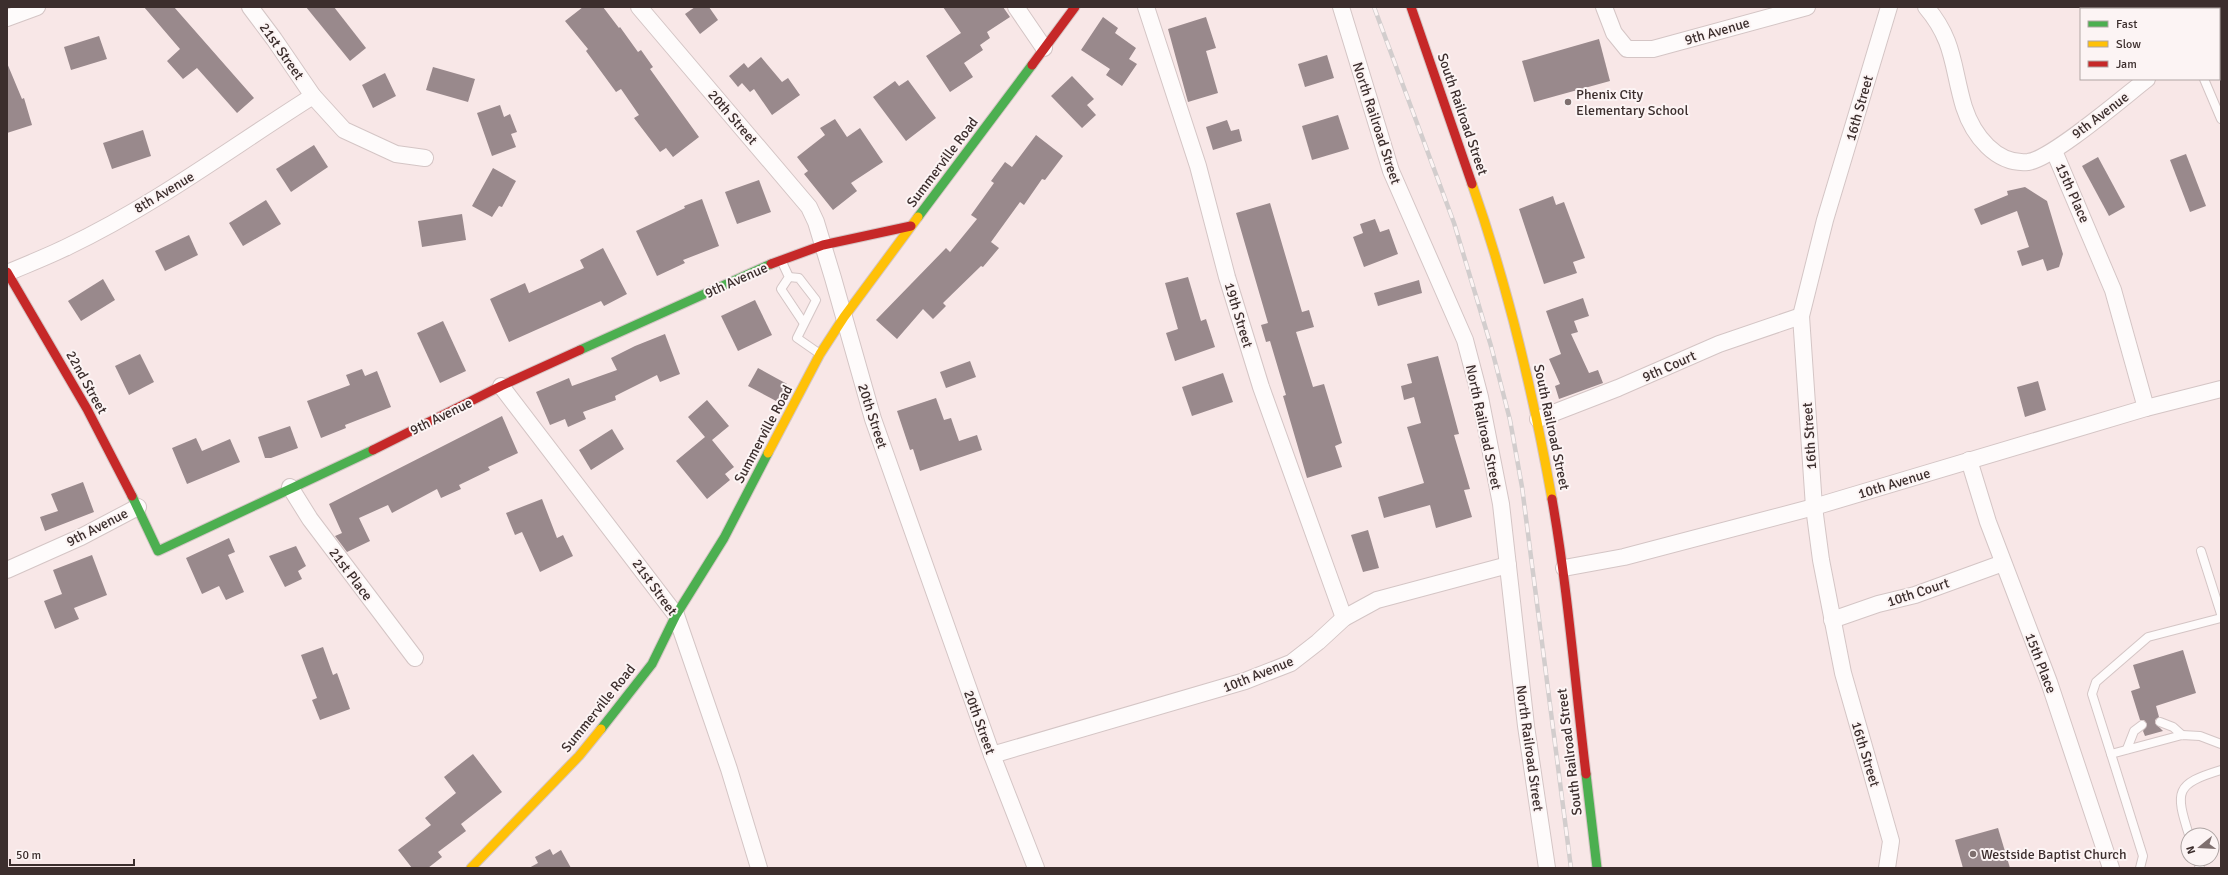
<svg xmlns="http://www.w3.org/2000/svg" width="2228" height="875" font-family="Signika,sans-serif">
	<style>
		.building { fill: #99898c }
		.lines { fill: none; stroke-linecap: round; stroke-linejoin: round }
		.lane-casing { stroke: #d4c5c5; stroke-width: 10 }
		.street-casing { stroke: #d4c5c5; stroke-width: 18 }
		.fast-casing { stroke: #d4c5c5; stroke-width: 11 }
		.slow-casing { stroke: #d4c5c5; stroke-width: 11 }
		.jam-casing { stroke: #d4c5c5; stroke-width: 11 }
		.lane { stroke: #fefbfb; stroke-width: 8 }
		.street { stroke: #fefbfb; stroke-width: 16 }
		.fast { stroke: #4caf50; stroke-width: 9 }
		.slow { stroke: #ffc107; stroke-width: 9 }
		.jam { stroke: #c62828; stroke-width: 9 }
		.rail-casing { stroke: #d2cdcd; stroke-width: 4.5 }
		.rail { stroke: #fcf4f4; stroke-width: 3; stroke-dasharray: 9; stroke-linecap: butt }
		.poi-dot { fill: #7e6f6e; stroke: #fcf4f4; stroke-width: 1.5 }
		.labels { text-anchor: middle; stroke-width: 4; stroke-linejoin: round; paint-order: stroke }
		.street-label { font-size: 14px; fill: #3c2e2d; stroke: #fcf4f4 }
		.poi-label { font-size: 14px; fill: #3c2e2d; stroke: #fcf4f4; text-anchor: start }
	</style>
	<rect width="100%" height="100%" fill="#f8e7e7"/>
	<!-- building -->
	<g class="building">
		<polygon points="144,7 174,7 254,98 237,113 197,68 183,79 167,61 180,49"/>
		<polygon points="306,7 334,7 366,48 350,61"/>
		<polygon points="583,7 603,7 619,28 620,27 638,52 641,50 653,67 650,69 699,137 673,157 666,148 660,152 634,118 639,115 621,89 616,92 586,51 588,49 565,21"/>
		<polygon points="695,7 709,7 718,20 700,34 685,14"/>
		<polygon points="943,7 1003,7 1010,17 987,32 990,38 980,45 983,50 964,63 973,77 950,92 926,56 961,33"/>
		<polygon points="1103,17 1118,28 1115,33 1136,48 1129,59 1137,64 1122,86 1106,75 1110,69 1081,50"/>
		<polygon points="1206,17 1216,48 1206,51 1218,93 1188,102 1168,29"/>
		<polygon points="99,36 107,59 71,70 64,47"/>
		<polygon points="1599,39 1610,81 1534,102 1522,61"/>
		<polygon points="1327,55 1334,78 1305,87 1298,64"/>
		<polygon points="761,57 782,82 788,78 800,95 772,115 754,89 750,92 742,83 738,87 729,76 744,63 748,68"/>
		<polygon points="7,63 22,99 24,98 32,125 7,133"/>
		<polygon points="433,67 475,79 468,102 426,90"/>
		<polygon points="385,73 396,96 373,108 362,85"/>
		<polygon points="1072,76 1094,99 1087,105 1096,115 1082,128 1051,96"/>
		<polygon points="908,80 936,118 906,141 873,97 895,81 899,86"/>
		<polygon points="500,105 504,117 510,114 517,132 511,134 516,147 492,156 477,113"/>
		<polygon points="1338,115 1349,149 1312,160 1302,126"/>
		<polygon points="835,119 847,137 860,128 883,162 851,183 857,191 833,210 804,174 808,171 797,157 825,135 820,128"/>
		<polygon points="1227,120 1231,131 1239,129 1242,141 1213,150 1206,127"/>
		<polygon points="143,130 151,156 112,169 103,143"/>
		<polygon points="1036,135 1063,156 1045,180 1042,179 1024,205 1020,202 991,242 999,248 983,267 981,266 943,303 946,306 933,319 923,309 897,339 876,320 946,248 950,252 977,219 971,215 994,183 991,181 1005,162 1012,167"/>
		<polygon points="314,145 328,167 291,192 276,169"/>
		<polygon points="2186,154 2206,206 2190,212 2170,160"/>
		<polygon points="2098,157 2125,207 2109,216 2082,166"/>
		<polygon points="493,168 516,181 502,207 499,206 492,217 472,206"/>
		<polygon points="759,180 771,212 737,224 725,192"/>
		<polygon points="2025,187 2047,201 2063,254 2059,267 2047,271 2043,259 2022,266 2017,251 2029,247 2017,211 1981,225 1974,209 2008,195 2007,191"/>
		<polygon points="1553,196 1556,205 1564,202 1585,258 1573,262 1577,273 1544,284 1519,209"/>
		<polygon points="702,199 719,246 683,260 685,263 657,276 636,231 685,208 684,206"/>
		<polygon points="266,200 281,224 243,246 229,223"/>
		<polygon points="1270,203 1302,312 1309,310 1314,327 1296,332 1313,387 1324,384 1342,443 1335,446 1342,467 1307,478 1283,396 1286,395 1270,341 1266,342 1261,325 1268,323 1236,213"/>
		<polygon points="462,214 466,240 422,247 418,221"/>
		<polygon points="1375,219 1380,232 1389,229 1398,254 1364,267 1353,237 1363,233 1360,224"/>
		<polygon points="189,235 198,255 165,271 155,251"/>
		<polygon points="603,248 627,294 604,306 601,301 509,342 490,299 525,283 529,293 584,268 580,260"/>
		<polygon points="1188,277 1201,321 1206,319 1215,347 1175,361 1166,333 1178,329 1165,283"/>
		<polygon points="103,279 115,300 81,321 68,301"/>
		<polygon points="1419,280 1422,293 1378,306 1374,293"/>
		<polygon points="1583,298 1589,316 1574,321 1578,332 1571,334 1589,373 1598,370 1603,383 1559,399 1555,386 1560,384 1549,359 1561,354 1546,311"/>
		<polygon points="755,300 772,335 738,351 721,316"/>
		<polygon points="443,321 466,371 440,383 417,333"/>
		<polygon points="665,334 680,374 660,382 657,375 615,396 616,400 583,412 586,419 568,427 565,419 550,425 536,392 569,378 572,386 617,370 611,358 635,346"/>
		<polygon points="140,354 154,382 129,395 115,366"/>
		<polygon points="1438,356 1459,434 1454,435 1470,489 1464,490 1472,517 1436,528 1430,505 1384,518 1378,497 1424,483 1407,427 1421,423 1414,397 1404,400 1401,386 1412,383 1407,364"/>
		<polygon points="970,361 976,377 946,388 940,372"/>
		<polygon points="758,368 787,384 778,402 748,386"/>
		<polygon points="362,369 365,376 377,371 391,407 345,425 346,428 321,438 307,401 350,385 346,375"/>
		<polygon points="1223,373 1233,402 1192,416 1182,387"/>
		<polygon points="2038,381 2046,410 2025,417 2017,387"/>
		<polygon points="936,398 944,420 951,418 959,441 977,435 982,450 920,471 913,449 910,450 897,411"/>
		<polygon points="707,400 729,426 712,440 734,467 725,474 730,480 707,499 676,461 705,437 688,417"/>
		<polygon points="502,416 518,453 488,467 490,470 459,485 461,489 441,498 437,489 392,513 388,505 359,518 370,541 347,552 335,536 342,533 329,504"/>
		<polygon points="290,426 298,448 271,458 265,458 258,437"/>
		<polygon points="612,429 624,449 591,470 579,450"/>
		<polygon points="196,438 202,451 230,439 240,462 187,484 172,448"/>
		<polygon points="83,482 94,512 45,531 40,517 58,511 51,494"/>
		<polygon points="542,499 557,538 563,535 573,556 540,572 522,532 515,535 506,513"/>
		<polygon points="1368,530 1379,568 1363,572 1351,535"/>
		<polygon points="229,538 235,552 228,555 244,592 226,600 219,586 202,594 186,558"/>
		<polygon points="296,546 306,566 298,571 302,579 285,587 269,556"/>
		<polygon points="92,555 107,595 74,608 79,619 55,629 44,601 62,594 53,570"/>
		<polygon points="323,647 333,675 337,673 350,709 320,720 312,700 317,698 301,655"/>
		<polygon points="2183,650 2196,693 2156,706 2159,717 2155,720 2155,723 2163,731 2145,736 2143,731 2147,724 2144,720 2140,720 2131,691 2140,688 2133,665"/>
		<polygon points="473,754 502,792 461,824 466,831 438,852 442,857 428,868 412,868 398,850 431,825 425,818 456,793 444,777"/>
		<polygon points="1998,828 2010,868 1963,868 1955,840"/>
		<polygon points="550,849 553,855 561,850 571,868 529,868 538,863 535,857"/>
	</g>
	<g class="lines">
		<defs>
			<g id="lane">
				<polyline points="2204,79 2221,119"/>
				<polyline points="781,260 789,277 781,289 803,322"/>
				<polyline points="789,277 799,278 816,300 797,338 820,354"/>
				<polyline points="2201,551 2221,614"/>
				<polyline points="2221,618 2148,637 2096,682 2092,694 2111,754 2182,735 2200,736 2221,744"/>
				<polyline points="2160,722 2173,727 2182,735"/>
				<polyline points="2127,749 2134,731 2142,725"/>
				<polyline points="2111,754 2143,856 2140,868"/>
				<path d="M2189,835c-14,-44 -14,-51 32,-65"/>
				<polyline points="2197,859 2200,868"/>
			</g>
			<g id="street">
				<polyline points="250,7 274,39 313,96 344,130 396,154 425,158"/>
				<polyline points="639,7 809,207 816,222 833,278 873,419 992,755 1036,868"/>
				<polyline points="1016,7 1044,48"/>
				<polyline points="1146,7 1198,166 1227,277 1261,387 1344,618"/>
				<polyline points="1341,7 1391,171 1465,340 1480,397 1501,504 1526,726 1547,868"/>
				<polyline points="1604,7 1614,33 1627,49 1653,49 1807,7"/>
				<path d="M1926,7c29,34 26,60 38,100 9,28 32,58 64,55 24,-3 97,-66 119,-83"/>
				<polyline points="7,18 37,7"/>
				<polyline points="2219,28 2221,27"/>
				<polyline points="2054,151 2113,290 2146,408"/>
				<path d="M7,273c21,-9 42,-17 62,-27 86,-41 163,-99 244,-150"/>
				<polyline points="501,386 676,615 729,769 759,868"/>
				<polyline points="1538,419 1618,388 1719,344 1801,316"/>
				<polyline points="1969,460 1988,522 2049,682 2111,868"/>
				<polyline points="290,487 310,519 415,658"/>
				<polyline points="1564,568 1624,557 1814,507 2146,408 2221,389"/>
				<polyline points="7,570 81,537 138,507"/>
				<polyline points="1832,620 1878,604 1915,595 2003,563"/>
				<polyline points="992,755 1245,681 1291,663 1318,642 1344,618 1377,600 1508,565"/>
				<polyline points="1887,868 1891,841 1843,673 1821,560 1814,507 1801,316 1825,220 1889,7"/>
			</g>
			<g id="fast">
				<polyline points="918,217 1032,65"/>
				<polyline points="580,350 771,264"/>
				<polyline points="132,496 158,551 373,450"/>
				<polyline points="601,729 652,664 676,615 724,538 768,453"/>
				<polyline points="1586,774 1597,868"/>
			</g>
			<g id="slow">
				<path d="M1472,184c36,103 61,208 80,315"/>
				<polyline points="768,453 820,354 844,317 918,217"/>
				<polyline points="471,868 579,756 601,729"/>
			</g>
			<g id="jam">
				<polyline points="1411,7 1472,184"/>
				<polyline points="1032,65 1075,7"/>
				<polyline points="771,264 823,245 911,226"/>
				<polyline points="7,272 87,409 132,496"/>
				<polyline points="373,450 501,386 580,350"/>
				<path d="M1552,499c16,91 23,184 34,275"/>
			</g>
		</defs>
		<!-- lane casing -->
		<use href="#lane" class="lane-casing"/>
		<!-- street casing -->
		<use href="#street" class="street-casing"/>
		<!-- fast casing -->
		<use href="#fast" class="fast-casing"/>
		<!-- slow casing -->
		<use href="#slow" class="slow-casing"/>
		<!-- jam casing -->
		<use href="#jam" class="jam-casing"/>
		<!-- lane -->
		<use href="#lane" class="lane"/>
		<!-- street -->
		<use href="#street" class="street"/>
		<!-- fast -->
		<use href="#fast" class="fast"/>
		<!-- slow -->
		<use href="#slow" class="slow"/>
		<!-- jam -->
		<use href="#jam" class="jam"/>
		<defs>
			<polyline id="rail" points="1374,7 1454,223 1491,346 1510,420 1522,487 1571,868"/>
		</defs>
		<!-- rail casing -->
		<use href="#rail" class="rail-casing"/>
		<!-- rail -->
		<use href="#rail" class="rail"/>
	</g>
	<!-- markers -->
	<g class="poi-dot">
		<circle cx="1568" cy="102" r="4"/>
		<circle cx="1973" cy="854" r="4"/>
	</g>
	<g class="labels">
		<!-- street labels -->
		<g class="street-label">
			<text transform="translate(1717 31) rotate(-16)" y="5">9th Avenue</text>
			<text transform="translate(282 51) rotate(55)" y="5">21st Street</text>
			<text transform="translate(1859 108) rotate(-74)" y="5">16th Street</text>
			<text transform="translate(1463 114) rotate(71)" y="5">South Railroad Street</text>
			<text transform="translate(2100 115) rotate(-37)" y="5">9th Avenue</text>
			<text transform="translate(733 117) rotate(49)" y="5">20th Street</text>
			<text transform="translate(1377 123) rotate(72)" y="5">North Railroad Street</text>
			<text transform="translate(942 162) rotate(-53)" y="5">Summerville Road</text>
			<text transform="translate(164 192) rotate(-31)" y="5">8th Avenue</text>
			<text transform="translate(2073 193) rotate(66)" y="5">15th Place</text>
			<text transform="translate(736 280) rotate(-24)" y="5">9th Avenue</text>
			<text transform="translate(1239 315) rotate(73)" y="5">19th Street</text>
			<text transform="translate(1669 366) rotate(-24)" y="5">9th Court</text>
			<text transform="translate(87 382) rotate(61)" y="5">22nd Street</text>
			<text transform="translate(441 416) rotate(-26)" y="5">9th Avenue</text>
			<text transform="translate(873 416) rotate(72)" y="5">20th Street</text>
			<text transform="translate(1484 427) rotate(78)" y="5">North Railroad Street</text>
			<text transform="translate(1552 427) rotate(78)" y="5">South Railroad Street</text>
			<text transform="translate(763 434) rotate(-62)" y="5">Summerville Road</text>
			<text transform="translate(1809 436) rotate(-94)" y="5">16th Street</text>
			<text transform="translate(1894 483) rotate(-17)" y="5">10th Avenue</text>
			<text transform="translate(97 527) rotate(-27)" y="5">9th Avenue</text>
			<text transform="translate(351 574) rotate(53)" y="5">21st Place</text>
			<text transform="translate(655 587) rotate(54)" y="5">21st Street</text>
			<text transform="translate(1918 592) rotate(-18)" y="5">10th Court</text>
			<text transform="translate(2041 663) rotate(69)" y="5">15th Place</text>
			<text transform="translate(1258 674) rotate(-22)" y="5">10th Avenue</text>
			<text transform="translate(598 708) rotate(-51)" y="5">Summerville Road</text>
			<text transform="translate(980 722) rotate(70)" y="5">20th Street</text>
			<text transform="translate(1530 748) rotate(82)" y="5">North Railroad Street</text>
			<text transform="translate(1569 752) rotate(-97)" y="5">South Railroad Street</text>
			<text transform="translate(1866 754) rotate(73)" y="5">16th Street</text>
		</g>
		<!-- poi labels -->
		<g class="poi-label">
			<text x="1576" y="99">Phenix City<tspan x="1576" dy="16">Elementary School</tspan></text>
			<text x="1981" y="859">Westside Baptist Church</text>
		</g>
	</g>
	<!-- border -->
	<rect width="2228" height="875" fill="none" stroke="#3c2e2d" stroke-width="16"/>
	<!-- legend -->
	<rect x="2080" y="8" width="140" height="72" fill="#fcf4f4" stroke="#afa5a4"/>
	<rect x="2088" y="21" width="20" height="6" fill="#4caf50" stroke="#afa5a4"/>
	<text x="2116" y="28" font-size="12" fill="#3c2e2d">Fast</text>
	<rect x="2088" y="41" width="20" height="6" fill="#ffc107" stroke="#afa5a4"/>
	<text x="2116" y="48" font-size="12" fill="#3c2e2d">Slow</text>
	<rect x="2088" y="61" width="20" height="6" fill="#c62828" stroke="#afa5a4"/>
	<text x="2116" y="68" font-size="12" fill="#3c2e2d">Jam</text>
	<!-- north arrow -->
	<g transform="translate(2200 847) rotate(252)"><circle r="19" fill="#fcf4f4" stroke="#afa5a4"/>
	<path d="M0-3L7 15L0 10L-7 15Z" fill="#7e6f6e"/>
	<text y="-6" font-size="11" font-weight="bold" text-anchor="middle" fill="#3c2e2d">N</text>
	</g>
	<!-- scale -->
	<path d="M10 859v6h124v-6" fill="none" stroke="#3c2e2d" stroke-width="2"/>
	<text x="16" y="859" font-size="12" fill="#3c2e2d" stroke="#fcf4f4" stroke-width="3" paint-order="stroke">50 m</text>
</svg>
